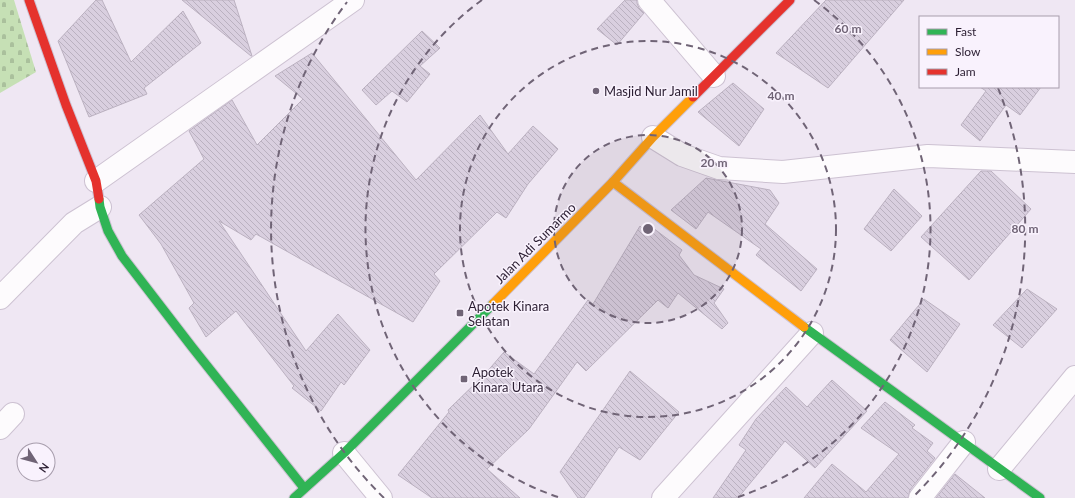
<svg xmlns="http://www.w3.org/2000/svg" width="1075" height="498" font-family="Lato,sans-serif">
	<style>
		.cemetery { fill: url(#cemetery-stones) }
		.building { fill: url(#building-back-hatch); stroke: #bbb1c0 }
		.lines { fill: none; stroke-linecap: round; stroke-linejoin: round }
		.street-casing { stroke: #cdc2d2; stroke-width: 24 }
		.fast-casing { stroke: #cdc2d2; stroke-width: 11 }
		.slow-casing { stroke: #cdc2d2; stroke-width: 11 }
		.jam-casing { stroke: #cdc2d2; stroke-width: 11 }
		.street { stroke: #fdfbfd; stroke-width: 22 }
		.fast { stroke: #30b455; stroke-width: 9 }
		.slow { stroke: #ff9f0a; stroke-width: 9 }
		.jam { stroke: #e5322d; stroke-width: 9 }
		.ring { fill: none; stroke: #706476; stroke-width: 2; stroke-dasharray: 7 5 }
		.poi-dot { fill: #706476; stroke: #f9f2fd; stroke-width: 1.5 }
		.labels { text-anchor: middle; stroke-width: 3; stroke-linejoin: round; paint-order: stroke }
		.poi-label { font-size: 13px; fill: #2b1e32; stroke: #f9f2fd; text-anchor: start }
		.street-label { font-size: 13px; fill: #2b1e32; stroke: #f9f2fd }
		.centre { fill: #706476; stroke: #f9f2fd; stroke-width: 2 }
		.ring-label { font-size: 12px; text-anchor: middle; font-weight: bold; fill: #706476; stroke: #f9f2fd; stroke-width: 3; stroke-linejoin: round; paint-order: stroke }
	</style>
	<defs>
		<pattern id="cemetery-stones" width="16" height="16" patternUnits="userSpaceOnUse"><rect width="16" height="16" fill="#c6e0b5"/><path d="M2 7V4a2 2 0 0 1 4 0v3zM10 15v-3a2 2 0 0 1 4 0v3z" fill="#aac09c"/></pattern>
		<pattern id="building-back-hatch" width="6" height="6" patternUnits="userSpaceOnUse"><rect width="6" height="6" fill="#d9cfdf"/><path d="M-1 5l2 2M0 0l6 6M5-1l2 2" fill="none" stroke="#bab1c0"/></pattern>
	</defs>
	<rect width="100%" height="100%" fill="#efe7f3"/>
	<!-- cemetery -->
	<polygon class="cemetery" points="0,0 14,0 36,72 0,93"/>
	<!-- building -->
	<g class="building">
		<polygon points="96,0 102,0 131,62 183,11 201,43 144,88 147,94 89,117 58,41"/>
		<polygon points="182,0 234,0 252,56 251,56"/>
		<polygon points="625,0 637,0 637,3 639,8 644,13 617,45 597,29"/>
		<polygon points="826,0 904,0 828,88 776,53"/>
		<polygon points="422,31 440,48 420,66 430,74 407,102 392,91 376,105 362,90"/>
		<polygon points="312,53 416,180 480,115 508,154 533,126 558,149 528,184 506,218 497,212 434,274 440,281 413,322 256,234 251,240 219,221 306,351 338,314 370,350 344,385 341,382 321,411 292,388 294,386 236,311 206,337 189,308 194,303 161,244 139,215 204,159 189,131 232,100 257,145 303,99 275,76"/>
		<polygon points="733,83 764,109 739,146 698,112"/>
		<polygon points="980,87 1041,87 1020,115 1006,105 980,141 961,125 986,91"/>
		<polygon points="981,171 991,171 1031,209 969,280 921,237"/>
		<polygon points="706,178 770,190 779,203 765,224 817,269 801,291 756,255 761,249 708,212 696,229 671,210"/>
		<polygon points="894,189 922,216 891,251 864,229"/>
		<polygon points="640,226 647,233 653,228 682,250 679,255 694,275 724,289 714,303 728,323 722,329 678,293 668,308 658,300 586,371 577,362 529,429 487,469 520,498 432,498 398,475 449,412 448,410 485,374 504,352 534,374 588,300 593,304"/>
		<polygon points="1027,289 1057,309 1022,348 993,325"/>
		<polygon points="924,299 960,324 927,372 890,340"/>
		<polygon points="630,371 679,412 640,460 619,447 584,498 578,498 560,472"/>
		<polygon points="832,380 867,411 815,468 785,441 738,498 713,498 746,450 739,445 756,419 786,387 807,407"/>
		<polygon points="885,402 915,425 912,428 933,443 927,451 935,458 910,490 908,498 804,498 832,464 866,492 899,454 861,428"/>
		<polygon points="955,474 985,498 936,498"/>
	</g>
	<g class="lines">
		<defs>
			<g id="street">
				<polyline points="649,0 714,76"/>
				<polyline points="653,137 682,155 719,168 783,172 928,156 1075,162"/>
				<polyline points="96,181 353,0"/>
				<polyline points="0,298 74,223 100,207"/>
				<polyline points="0,428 13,414"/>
				<polyline points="344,453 381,498"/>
				<polyline points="999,469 1075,377"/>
				<polyline points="663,498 812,333"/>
				<polyline points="920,498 964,442"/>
			</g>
			<g id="fast">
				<polyline points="99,199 100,207 108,231 122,256 192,347 304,488"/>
				<polyline points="804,327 1040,498"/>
				<polyline points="294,498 344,453 493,304"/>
			</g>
			<g id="slow">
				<polyline points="613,182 804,327"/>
				<polyline points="493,304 613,182 653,137 693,97"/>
			</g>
			<g id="jam">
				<polyline points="29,0 66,105 96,181 99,199"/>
				<polyline points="693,97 790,0"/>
			</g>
		</defs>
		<!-- street casing -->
		<use href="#street" class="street-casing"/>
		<!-- fast casing -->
		<use href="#fast" class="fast-casing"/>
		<!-- slow casing -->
		<use href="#slow" class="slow-casing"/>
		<!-- jam casing -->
		<use href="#jam" class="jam-casing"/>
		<!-- street -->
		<use href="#street" class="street"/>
		<!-- fast -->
		<use href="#fast" class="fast"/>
		<!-- slow -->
		<use href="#slow" class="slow"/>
		<!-- jam -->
		<use href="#jam" class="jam"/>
	</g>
	<!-- distance rings -->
	<circle cx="648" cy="229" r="94" fill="#706476" fill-opacity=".12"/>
	<g class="ring">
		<circle cx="648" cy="229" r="94"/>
		<circle cx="648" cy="229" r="188"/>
		<path d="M558 497A283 283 0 0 1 482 0M814 0A283 283 0 0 1 738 497"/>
		<path d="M384 498A377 377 0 0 1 347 2M998 88A377 377 0 0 1 912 498"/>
	</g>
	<!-- markers -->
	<g class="poi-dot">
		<circle cx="596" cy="91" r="4"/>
		<rect x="456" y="309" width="8" height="8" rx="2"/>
		<rect x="460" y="375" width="8" height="8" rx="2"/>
	</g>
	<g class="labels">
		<!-- poi labels -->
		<g class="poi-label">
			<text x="604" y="96">Masjid Nur Jamil</text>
			<text x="468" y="311">Apotek Kinara<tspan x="468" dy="15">Selatan</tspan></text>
			<text x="472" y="377">Apotek<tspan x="472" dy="15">Kinara Utara</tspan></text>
		</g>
		<!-- street labels -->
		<g class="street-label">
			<text transform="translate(535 243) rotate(-45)" y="5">Jalan Adi Sumarmo</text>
		</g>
	</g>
	<circle cx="648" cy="229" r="6" class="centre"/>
	<g class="ring-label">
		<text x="848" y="33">60 m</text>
		<text x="781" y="100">40 m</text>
		<text x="714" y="167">20 m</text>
		<text x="1025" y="233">80 m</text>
	</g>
	<!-- legend -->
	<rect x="919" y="16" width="140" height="72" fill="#f9f2fd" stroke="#a79dac"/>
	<rect x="927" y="29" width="20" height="6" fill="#30b455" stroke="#a79dac"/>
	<text x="955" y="36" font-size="12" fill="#2b1e32">Fast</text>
	<rect x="927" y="49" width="20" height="6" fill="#ff9f0a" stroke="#a79dac"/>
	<text x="955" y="56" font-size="12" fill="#2b1e32">Slow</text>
	<rect x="927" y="69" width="20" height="6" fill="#e5322d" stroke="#a79dac"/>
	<text x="955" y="76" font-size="12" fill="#2b1e32">Jam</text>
	<!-- north arrow -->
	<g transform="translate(36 462) rotate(126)"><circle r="19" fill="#f9f2fd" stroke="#a79dac"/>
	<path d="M0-3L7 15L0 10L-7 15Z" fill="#706476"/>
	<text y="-6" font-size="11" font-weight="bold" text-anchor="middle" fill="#2b1e32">N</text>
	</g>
</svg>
